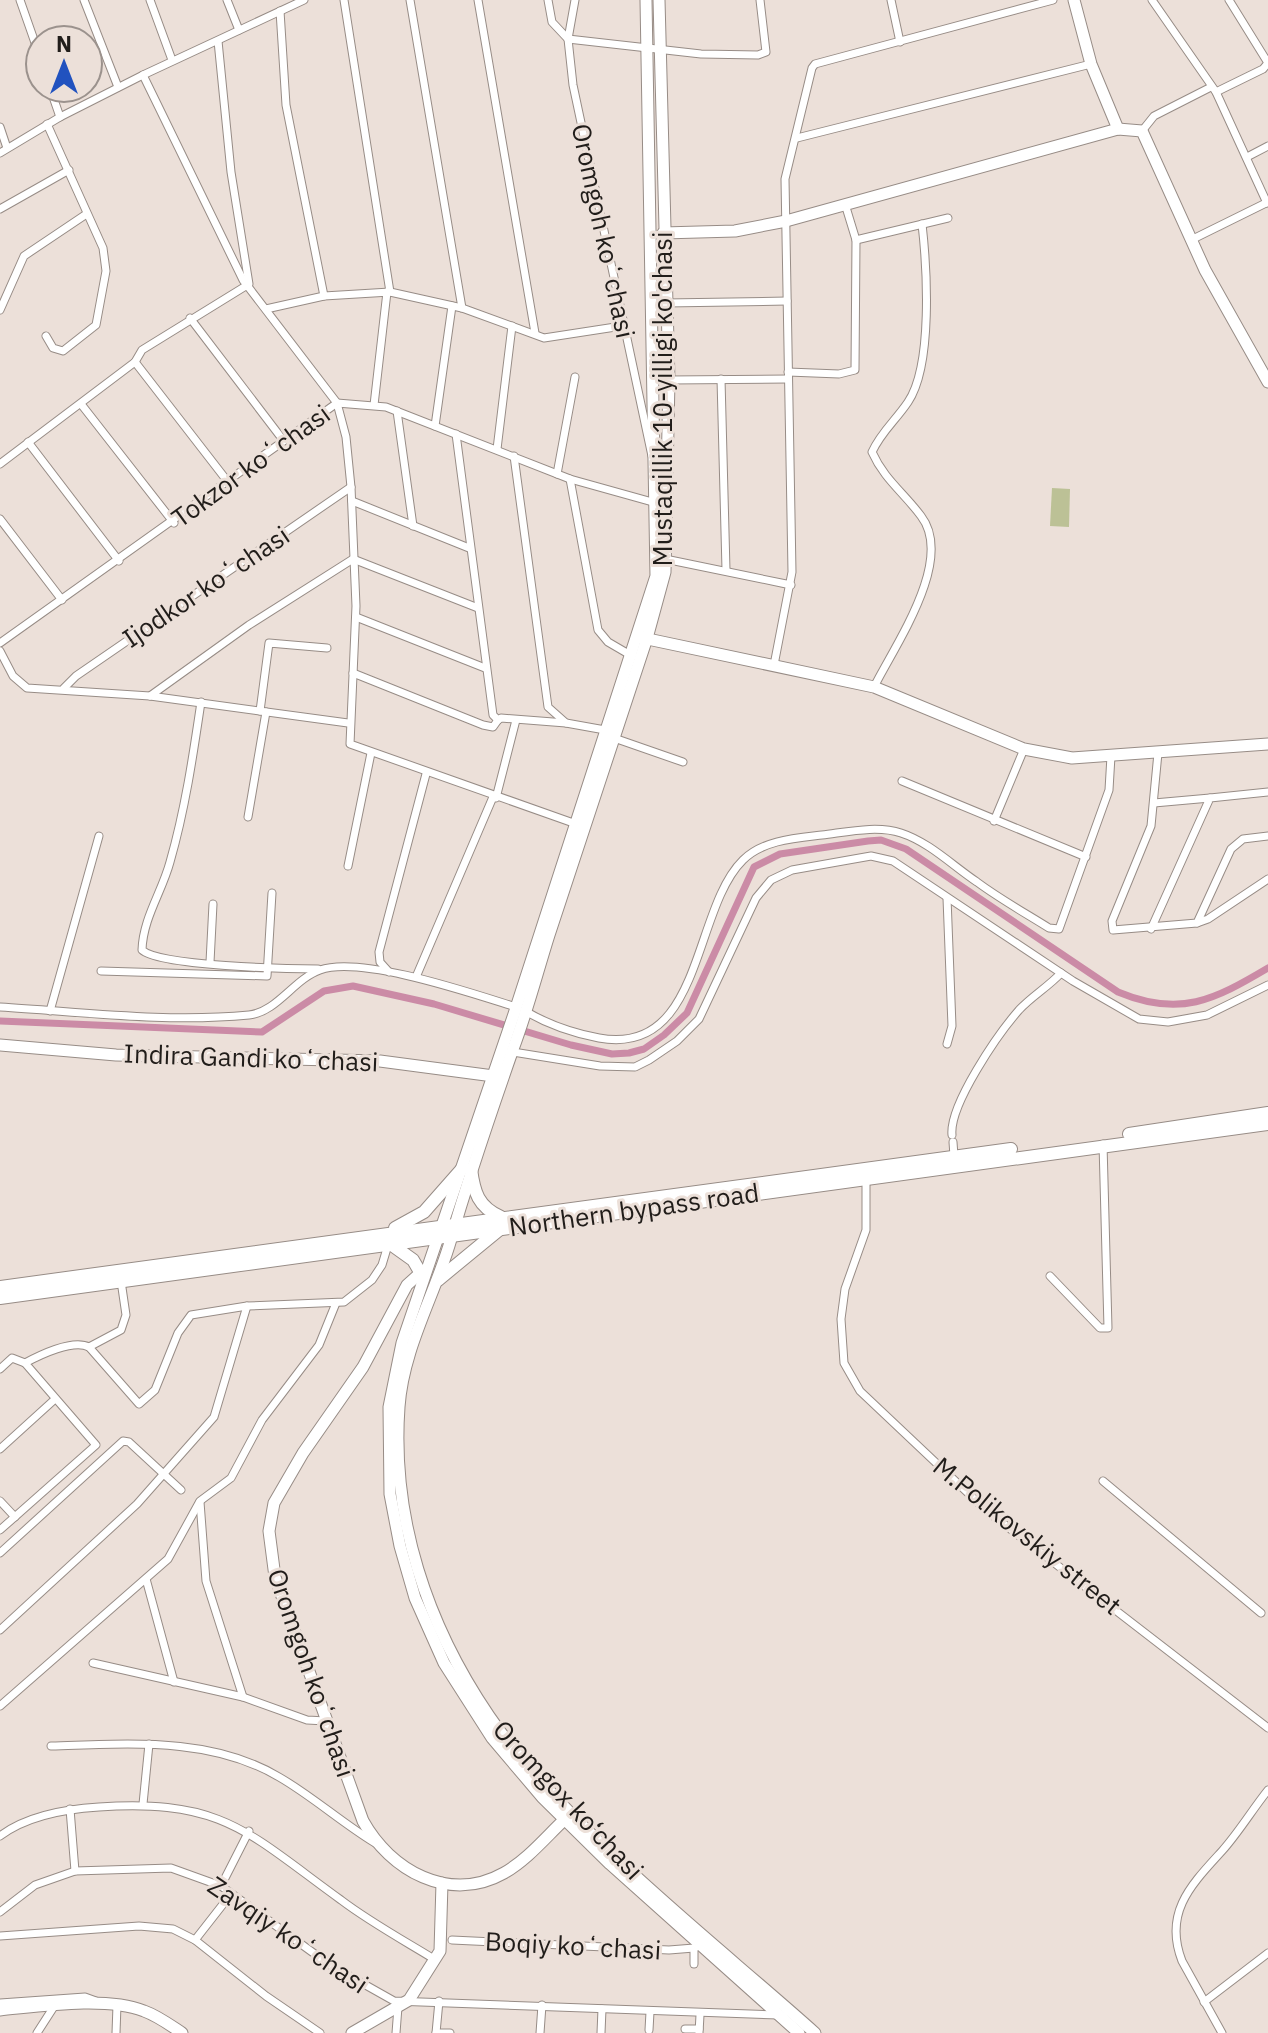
<svg xmlns="http://www.w3.org/2000/svg" width="1268" height="2033" font-family="'IBM Plex Sans',sans-serif">
	<style>
		.green { fill: #bcc196 }
		.lines { fill: none; stroke-linecap: round; stroke-linejoin: round }
		.canal { stroke: #cb8ba6; stroke-width: 7 }
		.street-casing { stroke: #978c86; stroke-width: 9 }
		.secondary-casing { stroke: #978c86; stroke-width: 13 }
		.primary-casing { stroke: #978c86; stroke-width: 14 }
		.street { stroke: #fff; stroke-width: 7 }
		.secondary { stroke: #fff; stroke-width: 11 }
		.primary { stroke: #fff; stroke-width: 12 }
		.labels { text-anchor: middle; stroke-width: 6; stroke-linejoin: round; paint-order: stroke }
		.street-label { font-size: 26px; fill: #211d1a; stroke: #ece0d9 }
	</style>
	<rect width="100%" height="100%" fill="#ece0d9"/>
	<!-- green -->
	<polygon class="green" points="1052,488 1070,489 1069,527 1050,526"/>
	<g class="lines">
		<!-- canal -->
		<path class="canal" d="M0,1021l262,11 62,-41 29,-5 81,18 137,41 41,9 17,-1 15,-4 20,-14 23,-22 67,-146 26,-13 88,-13 13,-1 25,9 212,143c62,26 96,8 150,-24"/>
		<defs>
			<g id="street">
				<polyline points="20,0 40,57"/>
				<polyline points="84,0 118,87"/>
				<polyline points="150,0 172,60"/>
				<polyline points="227,0 239,30"/>
				<polyline points="344,0 390,292"/>
				<polyline points="410,0 462,308"/>
				<polyline points="478,0 535,333"/>
				<polyline points="548,0 552,22 568,39 701,54 758,55 766,52 760,0"/>
				<polyline points="575,0 568,39 573,85 652,456"/>
				<polyline points="891,0 900,42"/>
				<polyline points="1152,0 1216,92 1267,203"/>
				<polyline points="280,11 286,105 324,296"/>
				<polyline points="143,75 243,280 337,403 346,437 351,487 356,606 350,744 579,825"/>
				<polyline points="50,88 60,117"/>
				<polyline points="1216,92 1263,69 1268,63 1229,0"/>
				<polyline points="0,127 7,148"/>
				<polyline points="1142,131 1154,116 1211,87"/>
				<polyline points="797,138 1091,64"/>
				<polyline points="0,153 60,117 143,75 304,0"/>
				<polyline points="1247,157 1268,146"/>
				<polyline points="845,204 856,240 948,218"/>
				<polyline points="0,209 69,170"/>
				<polyline points="1193,239 1268,202"/>
				<polyline points="666,303 787,301"/>
				<polyline points="266,309 324,296 390,292 462,308 544,338 622,326"/>
				<polyline points="0,310 24,256 85,215"/>
				<polyline points="190,318 283,440"/>
				<polyline points="46,336 53,348 63,351 96,325 106,271 103,248 47,124"/>
				<polyline points="135,362 228,482"/>
				<polyline points="788,372 839,374 855,370 856,240"/>
				<polyline points="721,379 726,570"/>
				<polyline points="669,380 788,379"/>
				<polyline points="81,404 174,523"/>
				<polyline points="374,405 387,292"/>
				<polyline points="397,411 413,526"/>
				<polyline points="435,426 452,306"/>
				<polyline points="456,434 493,715 498,720 501,718 566,723"/>
				<polyline points="28,442 119,561"/>
				<polyline points="497,449 512,326"/>
				<polyline points="514,456 548,707 566,723 605,730"/>
				<polyline points="0,464 135,362 142,350 249,284 231,172 218,41"/>
				<polyline points="557,474 575,377"/>
				<polyline points="570,479 598,630 608,642 632,656"/>
				<polyline points="352,501 469,548"/>
				<polyline points="0,519 62,600"/>
				<polyline points="665,559 791,585"/>
				<polyline points="356,617 485,668"/>
				<polyline points="0,643 337,403 386,407 570,479 656,503"/>
				<polyline points="0,651 13,676 27,688 150,696 348,723"/>
				<polyline points="774,665 792,572 785,179 812,68 815,64 1053,0"/>
				<polyline points="353,673 483,725 493,727 498,720"/>
				<path d="M874,687c21,-42 81,-127 47,-171 -17,-23 -37,-37 -49,-64 9,-20 24,-32 36,-50 25,-37 19,-134 14,-178"/>
				<polyline points="64,688 76,676 351,487"/>
				<polyline points="150,696 249,625 353,559 478,608"/>
				<path d="M201,702c-8,54 -16,108 -31,160 -8,30 -27,56 -28,88 17,16 147,19 176,19"/>
				<polyline points="260,711 269,643 327,648"/>
				<polyline points="614,738 683,762"/>
				<polyline points="1158,753 1151,826 1112,921 1113,930 1197,923 1231,849 1243,839 1268,836"/>
				<polyline points="902,781 1086,857"/>
				<polyline points="496,798 516,720"/>
				<polyline points="1154,803 1210,798"/>
				<polyline points="248,817 266,712"/>
				<polyline points="994,821 1024,749"/>
				<polyline points="348,866 371,753"/>
				<polyline points="1197,923 1208,919 1268,879"/>
				<polyline points="1151,929 1210,798 1268,792"/>
				<polyline points="210,962 213,904"/>
				<polyline points="101,971 267,976 272,893"/>
				<polyline points="389,972 380,962 379,952 426,774"/>
				<polyline points="416,977 493,797"/>
				<path d="M0,1007c83,5 166,16 249,8 28,-3 45,-36 71,-45 41,-15 154,24 196,37"/>
				<polyline points="50,1011 99,836"/>
				<path d="M525,1011c24,14 47,22 74,27 104,19 93,-128 144,-178 20,-20 53,-22 79,-25 25,-3 55,-10 79,-2 28,9 52,33 76,49 23,17 48,31 72,46l10,1 50,-139 2,-34"/>
				<polyline points="947,1044 952,1026 947,898"/>
				<polyline points="513,1052 600,1066 635,1067 649,1060 677,1041 699,1019 756,898 771,880 792,870 854,859 871,856 893,861 1073,981 1139,1019 1168,1022 1207,1015 1268,985"/>
				<path d="M952,1135c-3,-30 46,-101 67,-125 13,-14 29,-23 42,-37"/>
				<polyline points="953,1142 954,1156"/>
				<polyline points="866,1179 866,1230 845,1289 841,1319 844,1363 860,1391 987,1511 1268,1728"/>
				<polyline points="1050,1276 1100,1328 1108,1328 1103,1144"/>
				<polyline points="89,1347 139,1404 155,1390 178,1333 191,1315 247,1306 344,1302 372,1280 382,1265 388,1245"/>
				<polyline points="0,1369 12,1358 25,1363"/>
				<polyline points="0,1449 54,1400"/>
				<polyline points="1103,1481 1261,1613"/>
				<polyline points="0,1501 15,1517"/>
				<polyline points="200,1502 206,1581 243,1697"/>
				<path d="M0,1530l96,-85 -71,-82c15,-8 48,-24 64,-16l32,-17 5,-15 -5,-34"/>
				<polyline points="0,1553 123,1441 129,1442 181,1490"/>
				<polyline points="146,1579 174,1682"/>
				<polyline points="0,1630 137,1504 214,1417 247,1306"/>
				<polyline points="93,1663 243,1697 307,1720 326,1721"/>
				<polyline points="0,1706 168,1559 200,1501 231,1478 262,1420 319,1345 336,1303"/>
				<path d="M51,1746c76,-2 159,-10 228,31 33,19 63,46 96,66"/>
				<polyline points="143,1804 149,1744"/>
				<polyline points="70,1809 75,1871"/>
				<path d="M0,1836c28,-21 65,-27 99,-29 124,-8 148,25 242,93 29,22 62,40 93,59"/>
				<polyline points="221,1886 249,1831"/>
				<polyline points="0,1912 35,1885 75,1871 171,1868 221,1886 330,1965 394,2001 779,2015"/>
				<polyline points="0,1936 139,1926 173,1929 195,1940 266,1996 320,2033"/>
				<polyline points="195,1940 231,1894"/>
				<polyline points="452,1940 669,1950 694,1948 704,1943"/>
				<polyline points="694,1964 694,1948"/>
				<polyline points="1204,2002 1268,1953"/>
				<polyline points="0,2003 85,1997 96,2001"/>
				<polyline points="685,2029 699,2029"/>
				<polyline points="649,2030 650,2012"/>
				<polyline points="37,2033 55,2005"/>
				<polyline points="116,2033 117,2005"/>
				<polyline points="396,2033 398,2007"/>
				<polyline points="436,2033 439,2001"/>
				<polyline points="436,2033 450,2033"/>
				<polyline points="540,2033 542,2005"/>
				<polyline points="601,2033 602,2009"/>
				<polyline points="699,2033 700,2015"/>
				<path d="M1222,2033l-40,-72c-19,-49 10,-77 40,-110 17,-19 30,-41 46,-61"/>
			</g>
			<g id="secondary">
				<polyline points="646,0 656,576 514,1014 402,1343 389,1407 390,1494 400,1546 415,1598 444,1663 492,1738 542,1797 610,1864 799,2033"/>
				<path d="M659,0l10,380 -4,192 -18,66c-33,99 -65,198 -98,297 -12,38 -22,77 -36,114 -22,63 -44,126 -62,190 -16,56 -48,109 -52,168 -8,111 28,218 90,309 80,116 220,222 326,317"/>
				<polyline points="1074,0 1091,64 1118,129"/>
				<polyline points="663,233 735,231 786,221 1118,129 1142,131 1205,270 1268,382"/>
				<polyline points="643,638 874,687 1024,749 1072,758 1268,744"/>
				<polyline points="0,1045 116,1055 380,1061 501,1077"/>
				<path d="M423,1277l-6,-1 -10,9 -44,82 -60,86 -29,50 -5,28 6,46 88,244c27,49 86,83 141,52 23,-13 41,-35 60,-53"/>
				<path d="M0,2010c41,-4 106,-14 144,1 14,5 26,14 38,22"/>
				<polyline points="352,2033 409,2000 440,1951 442,1883"/>
			</g>
			<g id="primary">
				<polyline points="1129,1134 1268,1113"/>
				<path d="M471,1169c3,23 7,38 30,48"/>
				<polyline points="395,1228 424,1212 461,1170"/>
				<polyline points="392,1245 413,1260 423,1277"/>
				<polyline points="438,1280 500,1229"/>
				<polyline points="0,1287 1011,1149"/>
				<polyline points="0,1298 1268,1124"/>
			</g>
		</defs>
		<!-- street casing -->
		<use href="#street" class="street-casing"/>
		<!-- secondary casing -->
		<use href="#secondary" class="secondary-casing"/>
		<!-- primary casing -->
		<use href="#primary" class="primary-casing"/>
		<!-- street -->
		<use href="#street" class="street"/>
		<!-- secondary -->
		<use href="#secondary" class="secondary"/>
		<!-- primary -->
		<use href="#primary" class="primary"/>
	</g>
	<g class="labels">
		<!-- street labels -->
		<g class="street-label">
			<text transform="translate(603 231) rotate(78)" y="9">Oromgoh koʻchasi</text>
			<text transform="translate(663 399) rotate(-90)" y="9">Mustaqillik 10-yilligi ko'chasi</text>
			<text transform="translate(251 466) rotate(-36)" y="9">Tokzor koʻchasi</text>
			<text transform="translate(206 587) rotate(-34)" y="9">Ijodkor koʻchasi</text>
			<text transform="translate(251 1058) rotate(2)" y="9">Indira Gandi koʻchasi</text>
			<text transform="translate(634 1210) rotate(-8)" y="9">Northern bypass road</text>
			<text transform="translate(1027 1536) rotate(39)" y="9">M.Polikovskiy street</text>
			<text transform="translate(311 1673) rotate(71)" y="9">Oromgoh koʻchasi</text>
			<text transform="translate(568 1800) rotate(47)" y="9">Oromgox ko‘chasi</text>
			<text transform="translate(288 1935) rotate(34)" y="9">Zavqiy koʻchasi</text>
			<text transform="translate(573 1946) rotate(3)" y="9">Boqiy koʻchasi</text>
		</g>
	</g>
	<!-- north arrow -->
	<g transform="translate(64 64)"><circle r="38" fill="#ece0d9" stroke="#9b928d" stroke-width="2"/>
	<path d="M0-6L14 30L0 20L-14 30Z" fill="#2152bf"/>
	<text y="-12" font-size="22" font-weight="bold" text-anchor="middle" fill="#211d1a">N</text>
	</g>
</svg>
